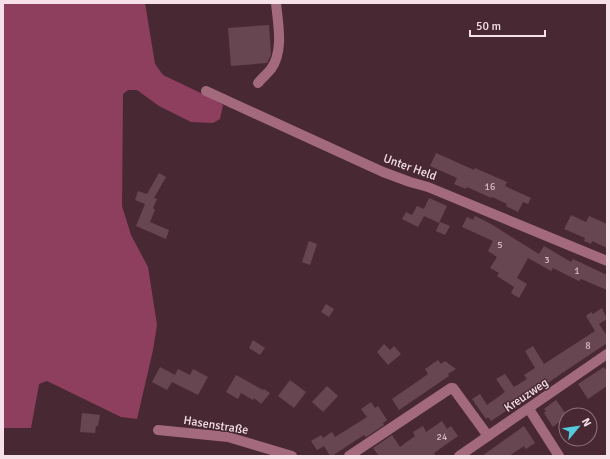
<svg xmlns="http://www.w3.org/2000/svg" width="610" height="459" font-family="Signika,sans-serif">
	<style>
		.forest { fill: #8e3f5d }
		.building { fill: #684651 }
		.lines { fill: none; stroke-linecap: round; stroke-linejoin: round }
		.minor { stroke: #a36a7d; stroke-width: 10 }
		.labels { text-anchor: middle; stroke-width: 3; stroke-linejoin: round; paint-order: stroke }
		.number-label { font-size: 10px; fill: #d3bac2 }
		.street-label { font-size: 12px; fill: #f7e1e8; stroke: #482933 }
	</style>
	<rect width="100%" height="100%" fill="#482933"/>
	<!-- forest -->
	<polygon class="forest" points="3,3 145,3 155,64 163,75 209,97 223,105 220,119 213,123 191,122 159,106 137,90 128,90 123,94 122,206 131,235 148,267 157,325 153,350 137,419 121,417 47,381 39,384 31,428 3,428"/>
	<!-- building -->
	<g class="building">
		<polygon points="269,25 271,55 267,63 231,66 228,28"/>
		<polygon points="436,153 474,170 475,168 507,182 505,186 531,198 528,204 523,202 518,212 506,206 507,204 492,197 491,198 467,187 466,189 454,184 457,178 430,166"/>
		<polygon points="159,173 166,177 154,198 157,199 153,208 155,210 150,222 169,230 166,239 136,226 145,204 135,200 138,191 147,194"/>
		<polygon points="429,198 447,206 439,223 424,216 418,227 402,219 406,212 412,215 417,206 424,209"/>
		<polygon points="571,215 586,222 589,216 607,224 607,248 592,241 591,244 584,241 585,238 564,229"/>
		<polygon points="475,216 491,224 539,254 544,246 571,262 573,259 607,275 607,290 581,279 579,281 553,268 551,271 528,258 517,278 527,284 519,298 511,293 514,287 497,276 499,273 490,268 497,257 488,251 493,241 462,227 467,217 473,220"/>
		<polygon points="440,222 450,226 445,235 436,231"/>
		<polygon points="309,241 317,244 310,265 302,262"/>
		<polygon points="326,304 334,309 329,317 321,312"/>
		<polygon points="602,308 607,319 599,324 607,336 607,343 491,421 488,417 486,419 472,399 480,394 487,405 505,392 496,379 505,374 514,387 527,379 524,375 535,368 525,351 533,346 544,364 595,331 586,316 591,312 593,314"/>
		<polygon points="253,340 265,348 260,355 249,348"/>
		<polygon points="384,344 390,350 394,346 401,354 388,365 377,352"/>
		<polygon points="438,360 441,364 445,361 456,369 448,374 449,376 399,410 392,399 428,374 425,369"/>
		<polygon points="160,367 175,375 178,369 190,375 193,369 208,377 198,395 172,382 167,390 152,382"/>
		<polygon points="604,367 607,371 607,386 588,399 578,384"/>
		<polygon points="236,375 263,390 264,389 270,393 261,404 254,398 253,400 241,393 238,399 226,392"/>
		<polygon points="290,380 306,392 294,408 278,396"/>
		<polygon points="327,386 338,396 323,412 312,402"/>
		<polygon points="556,400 566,414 566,433 559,422 553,427 544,413 546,411 544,409"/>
		<polygon points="371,402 375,408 378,406 387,420 383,423 384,425 366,437 364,435 332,456 330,456 324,446 317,450 311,441 321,435 323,438 332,432 335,437 367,417 361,409"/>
		<polygon points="82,413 100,415 98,426 96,426 95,433 80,432"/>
		<polygon points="442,421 447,429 451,426 458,436 434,453 436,456 379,456 373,448 392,435 400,447 415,436 413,432 423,426 426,432"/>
		<polygon points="524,426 535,443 526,449 524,446 509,456 482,456"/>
	</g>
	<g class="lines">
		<!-- minor -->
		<g class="minor">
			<path d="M258,83c4,-5 9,-9 13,-14 13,-18 7,-45 5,-66"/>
			<polyline points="206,91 383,172 410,182 428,187 607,261"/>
			<polyline points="529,409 559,456"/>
			<polyline points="158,430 228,437 292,456"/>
			<polyline points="349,456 451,388 453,388 488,436"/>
			<polyline points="459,456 607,354"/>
		</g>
	</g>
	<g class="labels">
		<!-- number labels -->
		<g class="number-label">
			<text x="490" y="190">16</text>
			<text x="500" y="248">5</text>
			<text x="547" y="263">3</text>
			<text x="577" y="274">1</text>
			<text x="588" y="349">8</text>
			<text x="442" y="440">24</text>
		</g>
		<!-- street labels -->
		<g class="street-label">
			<text transform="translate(410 167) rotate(20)" y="4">Unter Held</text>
			<text transform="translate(526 395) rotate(-34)" y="4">Kreuzweg</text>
			<text transform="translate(216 425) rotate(9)" y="4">Hasenstraße</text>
		</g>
	</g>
	<!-- border -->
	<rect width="610" height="459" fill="none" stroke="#f7e1e8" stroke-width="8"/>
	<!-- north arrow -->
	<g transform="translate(578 427) rotate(61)"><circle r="19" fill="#482933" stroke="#8e737b"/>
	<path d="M0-3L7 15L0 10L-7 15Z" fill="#53cbdc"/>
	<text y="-6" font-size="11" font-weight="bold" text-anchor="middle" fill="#f7e1e8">N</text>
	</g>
	<!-- scale -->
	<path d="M470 30v6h75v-6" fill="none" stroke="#f7e1e8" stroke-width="2"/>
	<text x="476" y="30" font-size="12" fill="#f7e1e8" stroke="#482933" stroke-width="3" paint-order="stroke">50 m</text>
</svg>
